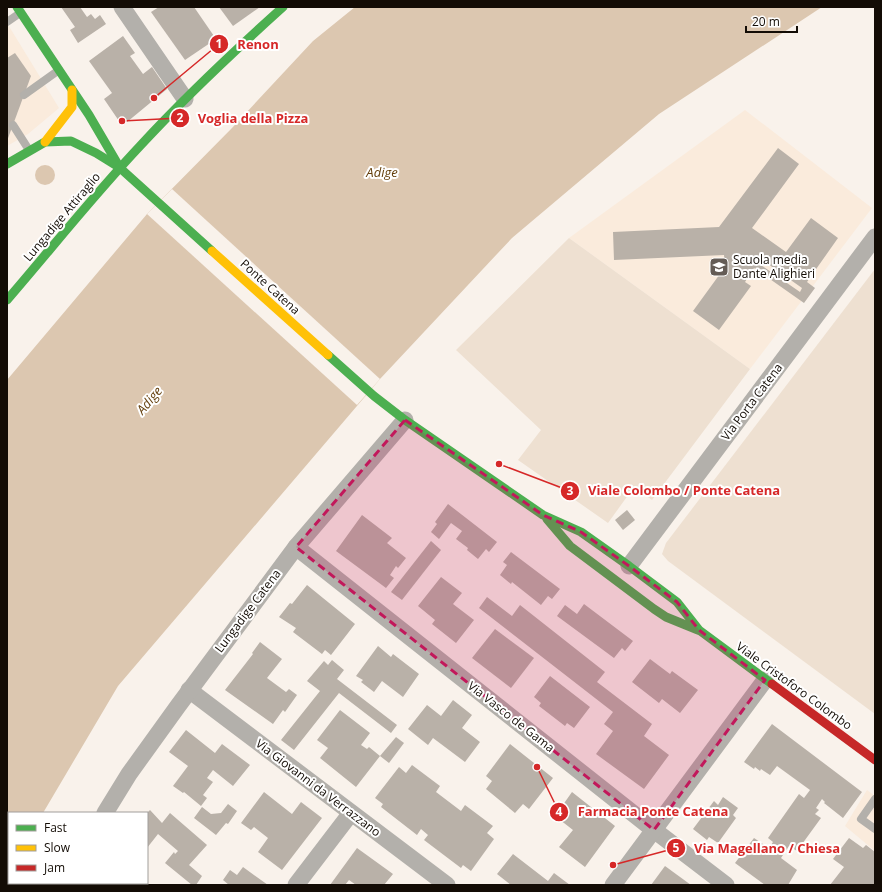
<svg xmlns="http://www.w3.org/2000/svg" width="882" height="892" font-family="'Open Sans',sans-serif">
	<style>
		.built { fill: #faebdc }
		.green { fill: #eee0d1 }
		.water { fill: #dcc7b0 }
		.pier { fill: #f9f2eb }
		.building { fill: #b9b1a8; fill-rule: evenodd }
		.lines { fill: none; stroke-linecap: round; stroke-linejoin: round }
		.lane { stroke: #b3b0ab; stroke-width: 8 }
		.street { stroke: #b3b0ab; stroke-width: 17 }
		.fast { stroke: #4caf50; stroke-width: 9 }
		.slow { stroke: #ffc107; stroke-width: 9 }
		.jam { stroke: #c62828; stroke-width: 9 }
		.marked { fill: #c2185b; fill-opacity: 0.2; stroke: #c2185b; stroke-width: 3; stroke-dasharray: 8 5; stroke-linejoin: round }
		.labels { text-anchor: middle; stroke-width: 4; stroke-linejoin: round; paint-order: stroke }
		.street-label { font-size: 12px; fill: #130c05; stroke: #fff }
		.poi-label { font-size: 12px; fill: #130c05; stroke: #fff; text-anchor: start }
		.water-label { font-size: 13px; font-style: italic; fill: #633e0a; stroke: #fff }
		.leader { fill: none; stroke: #d62828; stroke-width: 1.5 }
		.callout-dot { fill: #d62828; stroke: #fff; stroke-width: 1.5 }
		.mark-label { font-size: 12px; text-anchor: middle; font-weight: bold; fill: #fff }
		.callout-label { font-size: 13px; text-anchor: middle; font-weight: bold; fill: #d62828; stroke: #fff; stroke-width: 4; stroke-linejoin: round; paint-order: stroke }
	</style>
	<rect width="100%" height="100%" fill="#f9f2eb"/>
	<!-- built -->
	<g class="built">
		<polygon points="7,23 59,108 28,134 7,146"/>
		<polygon points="745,110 872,208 750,369 569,238"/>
		<polygon points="867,790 875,796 875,851 845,826"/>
	</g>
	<!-- green -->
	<g class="green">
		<polygon points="569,238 750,369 652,500 634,487 608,523 518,460 541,430 456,350"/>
		<polygon points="875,269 875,714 668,561 662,554 666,543"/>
	</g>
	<!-- water -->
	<g class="water">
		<polygon points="355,7 822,7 659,114 512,238 380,379 118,686 43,813 9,813 9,871 7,874 7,380 147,214 232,128 313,41"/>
		<circle cx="45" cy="175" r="10"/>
	</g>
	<!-- pier -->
	<polygon class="pier" points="172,189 380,379 357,405 147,214"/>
	<!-- building -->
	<g class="building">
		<polygon points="61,7 80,7 87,17 91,14 95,19 100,15 106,24 78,43 70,30 75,27"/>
		<polygon points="159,7 194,7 216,39 185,60 151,12"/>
		<polygon points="219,7 260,7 233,26"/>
		<polygon points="123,36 135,53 130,56 143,74 152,67 167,89 127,122 119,121 104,99 112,93 89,61"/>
		<polygon points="15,53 31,76 7,141 7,58"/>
		<path d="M778,148l21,16 -47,64 34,24 25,-34 27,20 -31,44 8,6 -11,15 -50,-35 -9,14 6,4 -32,44 -26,-19 32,-44 -1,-12 -110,5 -1,-28 106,-5zM761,259l41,29 -2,4 -42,-29z"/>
		<polygon points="448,504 497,542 489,552 486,549 478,559 467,550 468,548 456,539 462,531 451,523 439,539 431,532 437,524 435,522"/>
		<polygon points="627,510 635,520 623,530 615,520"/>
		<polygon points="362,515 392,538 387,543 406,558 398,568 396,566 390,575 394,578 386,588 336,551"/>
		<polygon points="431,541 441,550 402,600 391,592"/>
		<polygon points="511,552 560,589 552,599 548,596 541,605 512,582 511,584 500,575 507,565 503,562"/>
		<polygon points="441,577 462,593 453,604 474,620 456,643 432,624 435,620 418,606"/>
		<polygon points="307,585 355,624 331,655 325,650 322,654 293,632 296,628 279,617 290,603 292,604"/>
		<polygon points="487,597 512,616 520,605 605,672 597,682 652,724 644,736 669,755 644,789 596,754 613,731 604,724 613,712 479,608"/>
		<polygon points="584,604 633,641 625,651 622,648 614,658 557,616 565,605 577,614"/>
		<polygon points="495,629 534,658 511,688 472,658"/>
		<polygon points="260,642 282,659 267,678 286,692 289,689 297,695 285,712 283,710 273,724 225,690 253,654 252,653"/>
		<polygon points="378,646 391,657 393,654 419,674 403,697 382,681 374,692 361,682 363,680 356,676"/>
		<polygon points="650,659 670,674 672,671 698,690 680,713 662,699 659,703 632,682"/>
		<polygon points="332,660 344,670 337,679 397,725 391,733 339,693 294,750 281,740 320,691 307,681 324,661 328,665"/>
		<polygon points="550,676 590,707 574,728 567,723 565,726 539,706 541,703 534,697"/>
		<polygon points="453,700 472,715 462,728 480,742 465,762 433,738 428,745 408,729 427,705 441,716"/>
		<polygon points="340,710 370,733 361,745 367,749 369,747 380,756 356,787 320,758 328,748 317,740"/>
		<polygon points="772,724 862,792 843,818 824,803 825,802 822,799 816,808 819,810 815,814 821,818 797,851 789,846 781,858 797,870 788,885 765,885 735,863 754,838 769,848 773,842 768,838 799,794 804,798 810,790 777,766 770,775 761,769 760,771 755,767 754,769 744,762"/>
		<polygon points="186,730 215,753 222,744 250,765 233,786 213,770 207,778 213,782 203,795 207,798 201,806 184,792 183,793 173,786 188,766 169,752"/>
		<polygon points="396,737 404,743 389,763 380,756"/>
		<polygon points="510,744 553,778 529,809 523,804 515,813 486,789 492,781 486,776"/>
		<polygon points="412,765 440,786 436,792 461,811 465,805 493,826 487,833 494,839 471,871 463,865 461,868 424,840 428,835 421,829 417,835 381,807 383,804 375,798 399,767 406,773"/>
		<polygon points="264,792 292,814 301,802 322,818 282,870 258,852 268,838 254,827 251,830 241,823"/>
		<polygon points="572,792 615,826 585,867 559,847 573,830 555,816"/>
		<polygon points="723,797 738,808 733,815 736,818 718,843 709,837 707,840 693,829 714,801 718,805"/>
		<polygon points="228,804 237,811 228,824 226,823 216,835 194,818 202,807 211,814 221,813"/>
		<polygon points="150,810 162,823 170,813 207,845 189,865 202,876 196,885 192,885 165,863 174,852 175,854 178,851 158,834 147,848 147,813"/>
		<polygon points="849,838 863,848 866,845 875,852 875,885 830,885 844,867 833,859"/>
		<polygon points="357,848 393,874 384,885 356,885 349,880 345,885 330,885"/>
		<polygon points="513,854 548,881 554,873 570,885 511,885 497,874"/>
		<polygon points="665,866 691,885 651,885"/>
		<polygon points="243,867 261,880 268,885 229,885 223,880 230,870 237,875"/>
		<polygon points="89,883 126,883 129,885 87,885"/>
	</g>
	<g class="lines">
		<!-- lane -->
		<g class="lane">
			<polyline points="7,22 20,13"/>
			<polyline points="24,95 59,70"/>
			<polyline points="13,125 29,150"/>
			<polyline points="875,799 861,819 875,829"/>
		</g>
		<!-- street -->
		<g class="street">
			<polyline points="122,7 185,99"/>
			<polyline points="296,547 654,830 726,885"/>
			<polyline points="629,566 875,237"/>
			<polyline points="189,690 447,885"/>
			<polyline points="105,813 129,774 178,706 296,547 405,420"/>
			<polyline points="60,885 61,883"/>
			<polyline points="296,885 351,813"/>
			<polyline points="613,885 765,680"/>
		</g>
		<!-- fast -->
		<g class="fast">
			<polyline points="17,7 89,115 120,168 212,251"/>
			<polyline points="7,164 45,142 71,141 96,153 117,166"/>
			<path d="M7,300c44,-51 86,-104 133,-154 45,-49 93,-94 143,-139"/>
			<polyline points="328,355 374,396 405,420 543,515 581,532 629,566 677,602 699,630 772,684"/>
			<polyline points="547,519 570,546 654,609 666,617 698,630"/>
		</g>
		<!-- slow -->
		<g class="slow">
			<polyline points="45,142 72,107 72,90"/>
			<polyline points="212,251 328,355"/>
		</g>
		<!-- jam -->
		<polyline class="jam" points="772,684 875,760"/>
	</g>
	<!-- marked area -->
	<path class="marked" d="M405,420l138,95 38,17 48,34 48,36 22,28 66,50 -111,150 -358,-283z"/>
	<!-- icons -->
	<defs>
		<symbol id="school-square" viewBox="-11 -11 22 22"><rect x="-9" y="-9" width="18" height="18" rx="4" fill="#645c56" stroke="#fff"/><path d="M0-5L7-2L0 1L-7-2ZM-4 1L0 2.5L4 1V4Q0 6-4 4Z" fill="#fff"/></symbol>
	</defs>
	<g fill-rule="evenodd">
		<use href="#school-square" x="708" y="256" width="22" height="22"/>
	</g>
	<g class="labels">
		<!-- street labels -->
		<g class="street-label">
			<text transform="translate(62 217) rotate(-50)" y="4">Lungadige Attiraglio</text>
			<text transform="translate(270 287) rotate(42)" y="4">Ponte Catena</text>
			<text transform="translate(752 402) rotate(-53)" y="4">Via Porta Catena</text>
			<text transform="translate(248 611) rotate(-53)" y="4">Lungadige Catena</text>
			<text transform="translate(794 686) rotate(36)" y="4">Viale Cristoforo Colombo</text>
			<text transform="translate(511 717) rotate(38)" y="4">Via Vasco de Gama</text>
			<text transform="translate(318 788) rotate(37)" y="4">Via Giovanni da Verrazzano</text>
		</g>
		<!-- poi labels -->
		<g class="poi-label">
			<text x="733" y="264">Scuola media<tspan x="733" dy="14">Dante Alighieri</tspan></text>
		</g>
		<!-- water labels -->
		<g class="water-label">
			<text x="382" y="177">Adige</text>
			<text transform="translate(149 400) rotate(-50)" y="5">Adige</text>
		</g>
	</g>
	<!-- callouts -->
	<path class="leader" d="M154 98L219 44M122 121L180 118M499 464L570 491M537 767L559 812M613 865L676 848"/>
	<g class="callout-dot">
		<circle cx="154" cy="98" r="4"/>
		<circle cx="122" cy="121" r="4"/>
		<circle cx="499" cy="464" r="4"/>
		<circle cx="537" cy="767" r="4"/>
		<circle cx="613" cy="865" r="4"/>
		<circle cx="219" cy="44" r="10"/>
		<circle cx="180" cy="118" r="10"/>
		<circle cx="570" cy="491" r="10"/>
		<circle cx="559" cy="812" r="10"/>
		<circle cx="676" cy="848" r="10"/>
	</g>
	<g class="mark-label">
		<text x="219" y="48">1</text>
		<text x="180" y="122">2</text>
		<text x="570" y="495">3</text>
		<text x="559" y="816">4</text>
		<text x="676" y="852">5</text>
	</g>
	<g class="callout-label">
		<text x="258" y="49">Renon</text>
		<text x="253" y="123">Voglia della Pizza</text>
		<text x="684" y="495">Viale Colombo / Ponte Catena</text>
		<text x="653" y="816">Farmacia Ponte Catena</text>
		<text x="767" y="853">Via Magellano / Chiesa</text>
	</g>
	<!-- border -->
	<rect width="882" height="892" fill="none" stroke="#130c05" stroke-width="16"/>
	<!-- legend -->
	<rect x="8" y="812" width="140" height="72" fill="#ffffff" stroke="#a19e9b"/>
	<rect x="16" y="825" width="20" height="6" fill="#4caf50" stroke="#a19e9b"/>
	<text x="44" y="832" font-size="12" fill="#130c05">Fast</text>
	<rect x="16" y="845" width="20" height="6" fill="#ffc107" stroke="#a19e9b"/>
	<text x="44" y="852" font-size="12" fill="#130c05">Slow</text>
	<rect x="16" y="865" width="20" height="6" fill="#c62828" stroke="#a19e9b"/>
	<text x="44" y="872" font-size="12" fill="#130c05">Jam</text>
	<!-- scale -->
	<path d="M746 26v6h51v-6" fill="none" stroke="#130c05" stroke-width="2"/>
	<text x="752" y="26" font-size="12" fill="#130c05" stroke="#ffffff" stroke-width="3" paint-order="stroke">20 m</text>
</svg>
